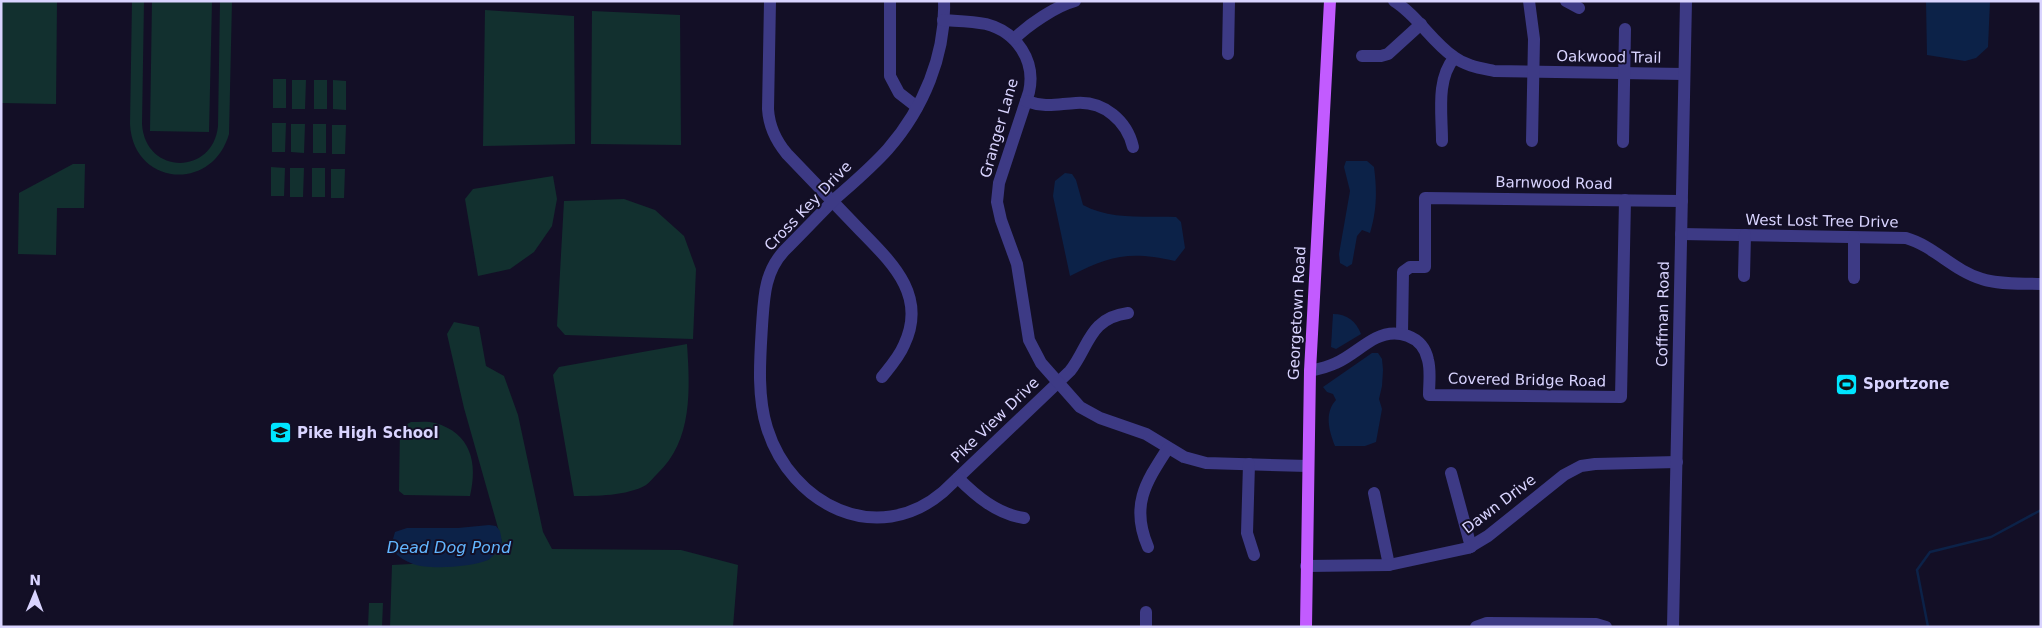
<svg xmlns="http://www.w3.org/2000/svg" width="2042" height="628" font-family="'DejaVu Sans',sans-serif">
	<style>
		.green { fill: #12302f }
		.water { fill: #0c2248 }
		.lines { fill: none; stroke-linecap: round; stroke-linejoin: round }
		.stream { stroke: #0c2248; stroke-width: 2.5 }
		.minor { stroke: #3d3a85; stroke-width: 12 }
		.major { stroke: #c25bff; stroke-width: 12 }
		.labels { text-anchor: middle; stroke-width: 4; stroke-linejoin: round; paint-order: stroke }
		.street-label { font-size: 15px; fill: #d9d4ff; stroke: #130f26 }
		.poi-label { font-size: 15px; font-weight: bold; fill: #d9d4ff; stroke: #130f26; text-anchor: start }
		.water-label { font-size: 16px; font-style: italic; fill: #62b6ff; stroke: #130f26 }
	</style>
	<rect width="100%" height="100%" fill="#130f26"/>
	<!-- green -->
	<g class="green">
		<polygon points="1,1 57,1 56,104 1,103"/>
		<path d="M132,1h12l-2,123c3,51 71,52 76,2l2,-125h12l-3,133c-17,59 -96,52 -99,-10z"/>
		<polygon points="152,1 212,1 209,132 150,131"/>
		<polygon points="485,10 574,16 575,144 483,146"/>
		<polygon points="592,11 680,15 681,145 591,144"/>
		<rect x="273" y="79" width="13" height="29"/>
		<polygon points="292,80 306,80 305,109 292,109"/>
		<rect x="314" y="80" width="13" height="29"/>
		<polygon points="333,80 346,81 346,110 333,109"/>
		<polygon points="272,123 286,123 285,152 272,152"/>
		<polygon points="291,124 305,124 304,153 291,152"/>
		<rect x="313" y="124" width="13" height="29"/>
		<polygon points="332,125 346,125 345,154 332,154"/>
		<polygon points="73,164 85,164 84,208 57,208 56,255 18,254 19,193"/>
		<polygon points="271,167 285,168 284,196 271,196"/>
		<polygon points="290,168 304,168 303,197 290,197"/>
		<rect x="312" y="168" width="13" height="29"/>
		<polygon points="331,169 345,169 344,198 331,198"/>
		<polygon points="553,176 557,199 552,226 534,252 510,269 478,276 465,199 473,189"/>
		<polygon points="624,199 655,210 684,236 696,269 693,339 565,335 557,326 564,201"/>
		<polygon points="454,322 479,327 486,366 504,376 518,415 543,532 552,549 681,550 738,565 733,627 390,627 392,565 488,560 502,542 464,408 447,334"/>
		<path d="M687,344c3,45 6,97 -30,130 -3,3 -7,8 -11,11 -19,11 -50,11 -72,11l-21,-121 6,-8z"/>
		<path d="M411,422c8,0 17,-1 24,1 36,10 43,40 35,73l-66,-1 -5,-4 1,-63z"/>
		<polygon points="369,603 383,603 382,627 368,627"/>
	</g>
	<!-- water -->
	<g class="water">
		<polygon points="1926,1 1990,1 1988,47 1976,58 1965,61 1927,55"/>
		<path d="M1346,161h21l7,6c3,23 3,43 -4,66l-8,-3 -5,6 -5,28 -5,3 -7,-4 -1,-9 11,-63 -6,-24z"/>
		<path d="M1065,173l7,1 4,6 7,25c27,15 63,11 93,12l5,5 4,26 -10,13c-45,-10 -64,-6 -105,15l-17,-80 2,-15z"/>
		<path d="M1333,314c14,0 23,7 28,20l-25,15 -5,-2z"/>
		<path d="M1372,353h6l4,6 1,11 -1,16 -3,13 3,10 -6,33 -11,4h-30c-6,-15 -11,-33 1,-46l-3,-6 -6,-2 -4,-5z"/>
		<path d="M489,525l7,1 4,5 2,11c-3,6 -7,14 -14,18 -16,7 -59,10 -75,4 -8,-3 -14,-7 -20,-13v-12l2,-7 12,-4h51z"/>
	</g>
	<g class="lines">
		<!-- stream -->
		<polyline class="stream" points="1928,627 1917,570 1930,552 1991,537 2041,510"/>
		<!-- minor -->
		<g class="minor">
			<path d="M770,1l-2,108c1,17 8,32 19,45 24,25 48,50 72,75 32,33 69,66 45,116 -5,12 -14,22 -22,32"/>
			<polyline points="890,1 890,76 899,93 917,107"/>
			<path d="M944,1c2,54 -21,108 -56,148 -16,18 -35,34 -53,50 -17,17 -34,35 -51,52 -20,22 -20,47 -22,75 -2,33 -5,70 5,102 24,77 110,120 176,64l127,-121c19,-24 19,-53 58,-58"/>
			<path d="M1394,1c24,15 37,40 60,56 12,9 26,11 40,14l190,3"/>
			<polyline points="1529,1 1534,39 1532,141"/>
			<polyline points="1566,1 1579,8"/>
			<path d="M943,20c14,1 29,1 43,4 31,8 50,37 43,68l-30,91 -2,19 4,18 16,44 12,76 12,23 39,44 20,11 46,16 38,23 22,6 102,3"/>
			<path d="M1014,39c14,-14 42,-33 61,-38"/>
			<polyline points="1228,54 1229,1"/>
			<polyline points="1362,56 1381,56 1388,54 1421,24"/>
			<path d="M1026,101c20,7 31,3 50,2 28,-2 51,18 57,44"/>
			<path d="M1442,141c0,-28 -6,-61 12,-83"/>
			<polyline points="1623,142 1625,29"/>
			<path d="M1681,234l225,4c28,8 48,33 76,41 18,6 40,4 59,5"/>
			<polyline points="1744,276 1745,235"/>
			<polyline points="1854,278 1854,238"/>
			<polyline points="1402,333 1403,272 1410,267 1425,267 1425,198 1682,201"/>
			<path d="M1310,371c9,-2 18,-4 26,-8 14,-6 26,-18 40,-25 20,-10 47,-3 52,22 3,11 1,23 1,35l192,2 4,-197"/>
			<polyline points="1249,464 1247,533 1254,555"/>
			<polyline points="1451,473 1471,547"/>
			<path d="M958,478c18,18 39,36 66,40"/>
			<polyline points="1374,493 1389,565"/>
			<path d="M1148,547c-18,-42 -2,-65 20,-99"/>
			<polyline points="1306,566 1389,565 1468,548 1488,536 1564,475 1581,466 1595,464 1677,462"/>
			<polyline points="1146,612 1146,627"/>
			<polyline points="1476,627 1487,623 1596,624 1606,627"/>
			<polyline points="1673,627 1686,1"/>
		</g>
		<!-- major -->
		<polyline class="major" points="1306,627 1310,371 1330,1"/>
	</g>
	<!-- icons -->
	<defs>
		<symbol id="stadium-square" viewBox="-11 -11 22 22"><rect x="-9" y="-9" width="18" height="18" rx="4" fill="#00e5ff" stroke="#130f26"/><path d="M0-5a6.5 5 0 1 0 0 10a6.5 5 0 1 0 0-10ZM-3.5-1.8h7v3.6h-7Z" fill="#111"/></symbol>
		<symbol id="school-square" viewBox="-11 -11 22 22"><rect x="-9" y="-9" width="18" height="18" rx="4" fill="#00e5ff" stroke="#130f26"/><path d="M0-5L7-2L0 1L-7-2ZM-4 1L0 2.5L4 1V4Q0 6-4 4Z" fill="#111"/></symbol>
	</defs>
	<g fill-rule="evenodd">
		<use href="#stadium-square" x="1834" y="372" width="25" height="25"/>
		<use href="#school-square" x="268" y="420" width="25" height="25"/>
	</g>
	<g class="labels">
		<!-- street labels -->
		<g class="street-label">
			<text transform="translate(1609 57) rotate(1)" y="5">Oakwood Trail</text>
			<text transform="translate(999 128) rotate(-74)" y="5">Granger Lane</text>
			<text transform="translate(1554 183) rotate(1)" y="5">Barnwood Road</text>
			<text transform="translate(808 206) rotate(-46)" y="5">Cross Key Drive</text>
			<text transform="translate(1822 221) rotate(1)" y="5">West Lost Tree Drive</text>
			<text transform="translate(1297 313) rotate(-87)" y="5">Georgetown Road</text>
			<text transform="translate(1663 314) rotate(-89)" y="5">Coffman Road</text>
			<text transform="translate(1527 380) rotate(1)" y="5">Covered Bridge Road</text>
			<text transform="translate(995 420) rotate(-44)" y="5">Pike View Drive</text>
			<text transform="translate(1499 504) rotate(-37)" y="5">Dawn Drive</text>
		</g>
		<!-- poi labels -->
		<g class="poi-label">
			<text x="1863" y="389">Sportzone</text>
			<text x="297" y="438">Pike High School</text>
		</g>
		<!-- water labels -->
		<g class="water-label">
			<text x="449" y="553">Dead Dog Pond</text>
		</g>
	</g>
	<!-- border -->
	<rect width="2042" height="628" fill="none" stroke="#d9d4ff" stroke-width="5"/>
	<!-- north arrow -->
	<g transform="translate(35 593) rotate(1)" stroke="#130f26" stroke-width="4" paint-order="stroke">
	<path d="M0-4L9 19L0 12L-9 19Z" fill="#d9d4ff"/>
	<text y="-8" font-size="14" font-weight="bold" text-anchor="middle" fill="#d9d4ff">N</text>
	</g>
</svg>
